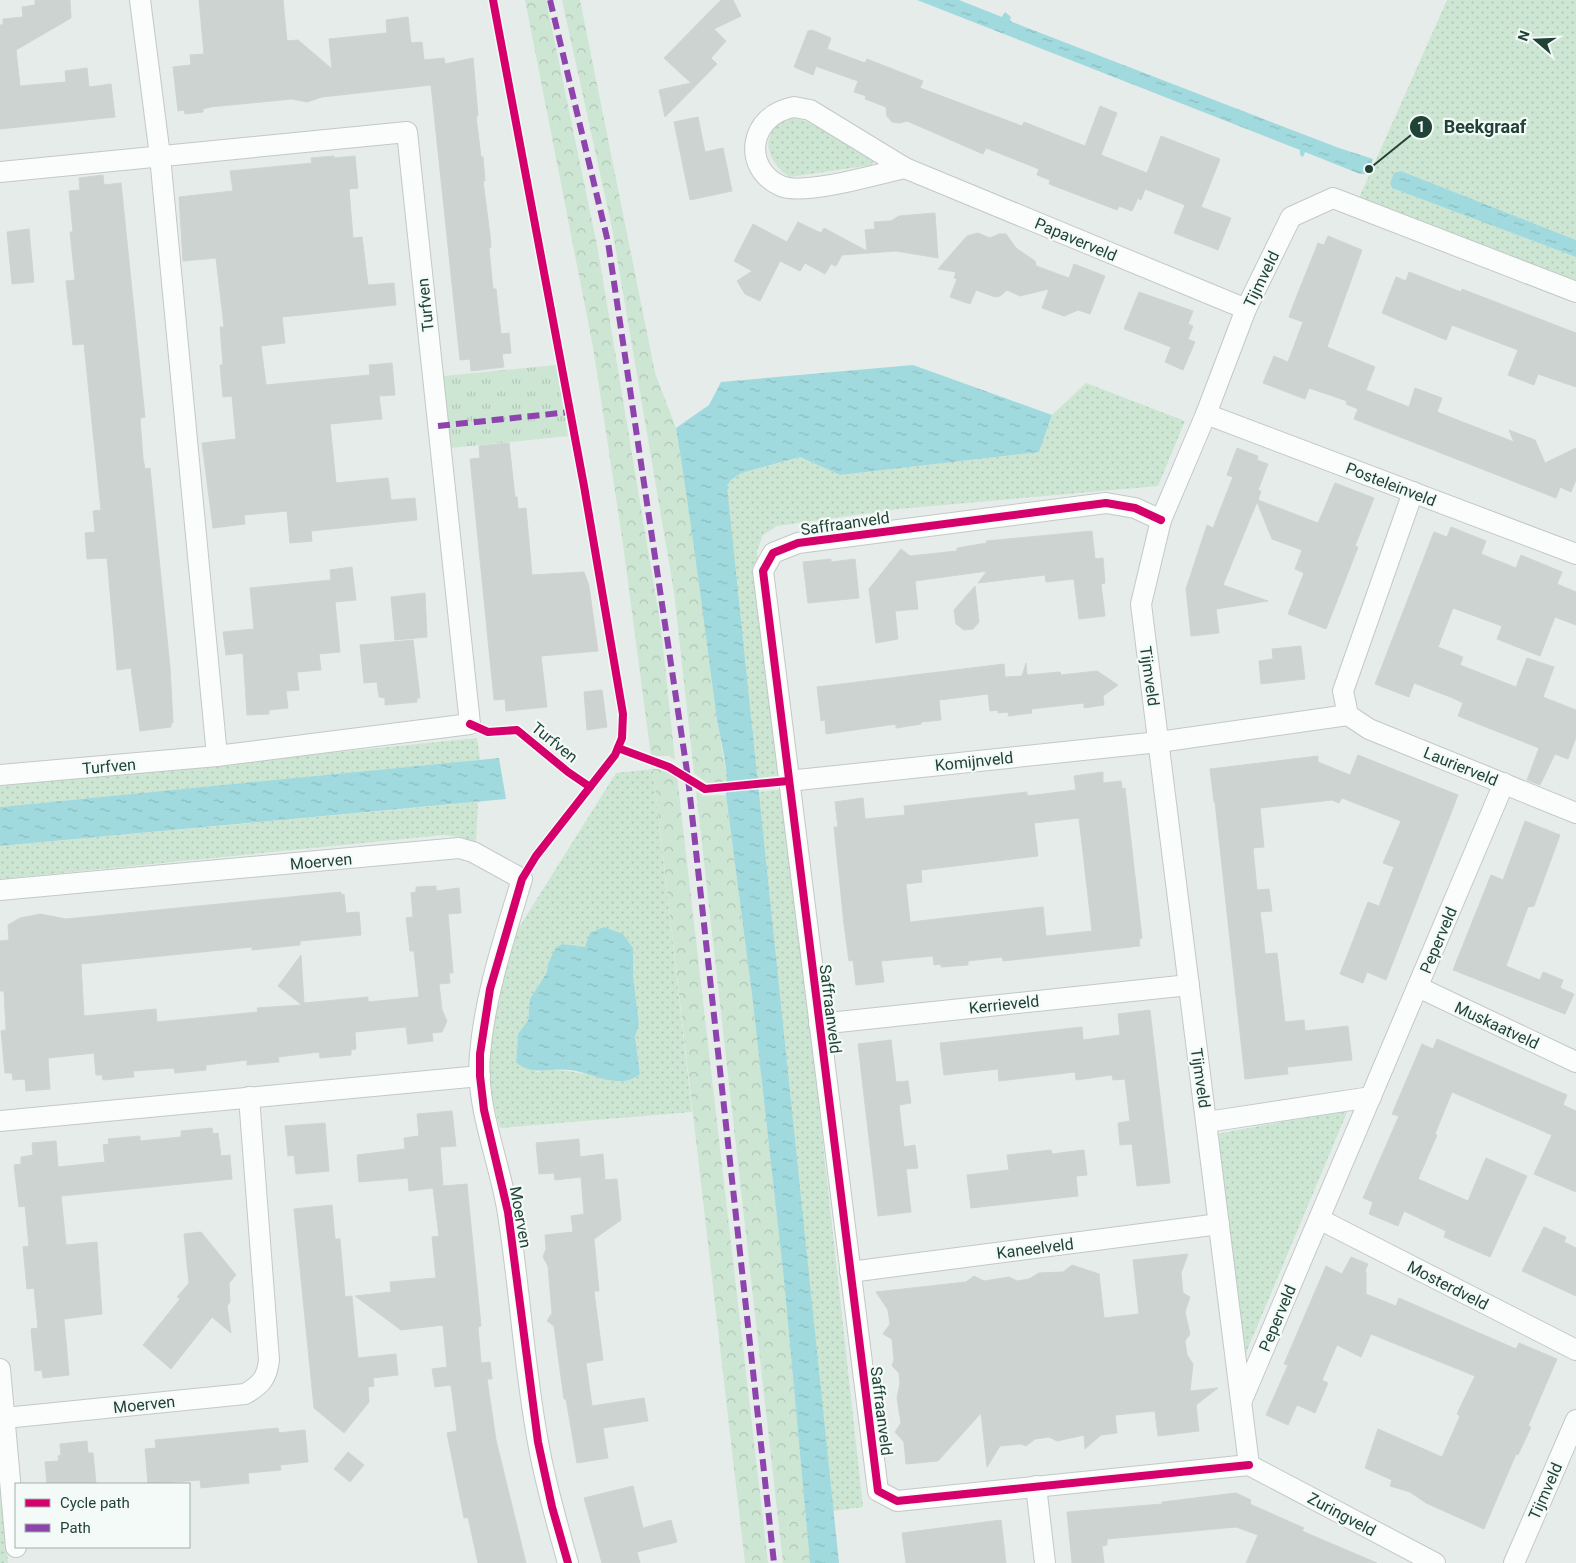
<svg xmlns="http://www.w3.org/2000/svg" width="1576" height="1563" font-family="Roboto,sans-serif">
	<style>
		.grass { fill: url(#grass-dots); fill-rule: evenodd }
		.forest { fill: url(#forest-crowns) }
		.park { fill: url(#park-tufts) }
		.water { fill: url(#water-ripples) }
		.building { fill: #ccd3d0; stroke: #ced5d2; fill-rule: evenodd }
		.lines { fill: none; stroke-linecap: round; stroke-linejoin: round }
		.minor-casing { stroke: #c3c9c6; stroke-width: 22 }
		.minor { stroke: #fbfcfc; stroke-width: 20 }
		.quiet { stroke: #8e44ad; stroke-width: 6; stroke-dasharray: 12 6; stroke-linecap: butt }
		.cycleway-casing { stroke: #f4faf7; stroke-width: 11 }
		.cycleway { stroke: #d6006c; stroke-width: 8 }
		.labels { text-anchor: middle; stroke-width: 4.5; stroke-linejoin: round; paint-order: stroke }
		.street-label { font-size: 16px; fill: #204337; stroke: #f4faf7 }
		.leader { fill: none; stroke: #204337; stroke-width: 2 }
		.callout-dot { fill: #204337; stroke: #f4faf7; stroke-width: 2 }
		.mark-label { font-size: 15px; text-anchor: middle; font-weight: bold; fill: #fff }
		.callout-label { font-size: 18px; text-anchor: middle; font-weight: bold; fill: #204337; stroke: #f4faf7; stroke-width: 4.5; stroke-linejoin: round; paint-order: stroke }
	</style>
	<defs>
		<pattern id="grass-dots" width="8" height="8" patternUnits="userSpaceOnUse" patternTransform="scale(1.25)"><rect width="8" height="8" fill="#cde6d3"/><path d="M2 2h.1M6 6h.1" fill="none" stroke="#b0c6b6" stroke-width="1.8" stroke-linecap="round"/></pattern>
		<pattern id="forest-crowns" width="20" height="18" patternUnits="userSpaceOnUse" patternTransform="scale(1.25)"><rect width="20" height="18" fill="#cde6d3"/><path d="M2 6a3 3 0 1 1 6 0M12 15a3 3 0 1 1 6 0" fill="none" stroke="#b0c6b6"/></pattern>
		<pattern id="park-tufts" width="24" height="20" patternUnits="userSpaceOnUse" patternTransform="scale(1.25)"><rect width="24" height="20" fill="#cde6d3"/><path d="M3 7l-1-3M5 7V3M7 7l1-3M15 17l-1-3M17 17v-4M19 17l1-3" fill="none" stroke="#b0c6b6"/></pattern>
		<pattern id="water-ripples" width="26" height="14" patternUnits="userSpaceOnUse" patternTransform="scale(1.25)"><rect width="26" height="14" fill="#a1dade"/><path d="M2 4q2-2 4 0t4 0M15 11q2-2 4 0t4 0" fill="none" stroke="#8abcbf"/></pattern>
	</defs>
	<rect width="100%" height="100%" fill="#e6ece9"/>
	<!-- grass -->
	<g class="grass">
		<polygon points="1447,0 1576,0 1576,240 1401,171 1394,174 1390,183 1393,188 1576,257 1576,281 1359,198"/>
		<path d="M794,118l12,3 62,33 6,3 -2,8 -82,12c-27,-17 -32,-50 4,-59z"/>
		<polygon points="1086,383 1185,421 1158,486 898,509 777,526 763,535 757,551 782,775 757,778 727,503 727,486 731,480 741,473 800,457 840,475 1039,452 1052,415"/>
		<polygon points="477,738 480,760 0,807 0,786"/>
		<path d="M653,769l39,343 -192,16 -10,-35 -2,-33 12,-78 18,-53 98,-156zM562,944l12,3 59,2v26l6,49 -4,13 5,36 -6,6c-34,5 -63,-15 -97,-7l-21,-10 2,-28 10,-14 2,-21 17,-27 1,-8z"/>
		<polygon points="784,789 863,1507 833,1511 758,792"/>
		<polygon points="478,802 476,843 461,837 444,835 0,879 0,846"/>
		<polygon points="1348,1110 1251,1341 1244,1358 1210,1135"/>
		<polygon points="0,1487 8,1563 0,1563"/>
	</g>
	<!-- forest -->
	<g class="forest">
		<polygon points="525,0 546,0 598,250 661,628 675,760 669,756 651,756 622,537 593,347"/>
		<polygon points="562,0 580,0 655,373 676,428 695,547 716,715 728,782 707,783 694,773 674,592 612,228"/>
		<polygon points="653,769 666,769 677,776 768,1563 745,1563"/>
		<polygon points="696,791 703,796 726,795 753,1003 784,1280 810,1563 783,1563"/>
	</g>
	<!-- park -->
	<polygon class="park" points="556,365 568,436 451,448 443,376"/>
	<!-- water -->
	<g class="water">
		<polygon points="917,0 959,0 1002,17 1005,12 1011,17 1010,20 1012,22 1339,148 1373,159 1368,174 1360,174 1305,152 1303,157 1300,155 1300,150"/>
		<polygon points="1401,171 1576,240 1576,257 1392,188 1390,183 1394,173"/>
		<path d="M913,365l139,50 -13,37 -199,23 -40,-18 -59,16 -10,7 -4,6 112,1077h-29l-26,-283 -31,-277 -27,-208c4,-29 -8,-60 -11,-89 -12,-93 -24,-186 -39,-278l33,-23 12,-23z"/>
		<polygon points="499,758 506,799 0,846 0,807"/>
		<path d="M604,927l19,7 10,14v27l6,49 -4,13 5,37c-18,17 -48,-1 -70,-4 -20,-3 -38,7 -54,-8l2,-28 10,-14 2,-21 17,-27 1,-8 7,-15 7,-5 23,3 5,-14z"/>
	</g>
	<!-- building -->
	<g class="building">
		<polygon points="35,0 70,0 71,18 16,50 20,86 66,82 65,71 87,68 89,87 111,84 115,117 0,129 0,25 3,25 3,19 23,17 22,7 35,5"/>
		<polygon points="199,0 283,0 287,41 298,40 332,69 329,39 387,33 386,20 408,17 411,43 422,42 424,60 444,58 445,64 473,58 478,116 476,116 481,157 483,157 485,181 483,181 490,235 491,247 489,248 493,289 496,289 501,334 509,333 511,353 502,354 504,367 471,371 470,359 460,360 431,85 322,97 307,102 292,99 210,107 203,109 203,112 185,114 184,110 178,111 173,67 191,65 190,55 204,54"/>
		<polygon points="721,0 733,0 741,16 714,29 726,41 711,58 717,64 665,117 659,90 691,83 664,58"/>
		<polygon points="812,30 831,38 827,49 865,63 867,59 923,81 920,88 1022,126 1024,122 1085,146 1100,106 1117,113 1101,155 1147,173 1161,136 1220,159 1201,207 1231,218 1218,250 1174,233 1185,205 1145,189 1141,200 1138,198 1132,211 1119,206 1117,210 1049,184 1050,180 1037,175 1039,169 986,148 983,154 907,121 900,123 892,122 887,116 886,107 865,99 866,96 854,92 858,81 818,67 816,66 813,75 794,67 808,31"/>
		<polygon points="698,117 705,152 723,148 732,191 690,200 674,122"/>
		<polygon points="334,156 334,158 355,156 358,188 349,189 353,238 362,237 368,285 394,283 396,305 282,317 285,343 261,346 266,385 370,375 369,365 392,363 395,395 379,396 382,419 330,424 336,483 388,478 391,500 415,498 417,520 311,531 312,541 290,543 287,511 244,515 245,524 213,528 202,443 236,439 232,396 223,397 220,365 223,365 220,327 224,327 216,258 183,261 179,197 233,191 230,171 312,163 311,158"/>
		<polygon points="103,175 104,185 121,183 145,417 140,418 143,459 145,469 150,468 170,667 173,723 171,723 171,727 140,731 131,668 117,670 107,558 87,559 85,533 95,532 93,511 101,510 84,344 73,345 66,281 75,280 70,232 73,232 69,191 80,190 79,178"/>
		<polygon points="935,213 938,258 896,251 842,255 836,266 831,264 825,274 805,263 800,271 780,261 760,301 745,294 737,281 752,271 734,261 753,224 787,242 798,222 821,233 824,228 867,251 865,230 875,229 874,222 891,221 899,216"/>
		<polygon points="29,229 34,282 12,284 7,232"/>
		<polygon points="978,233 990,238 999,234 1006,234 1016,248 1035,261 1036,266 1069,278 1074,264 1105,276 1090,314 1078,310 1064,316 1042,308 1049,289 1020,296 1007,290 1000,296 995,297 976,290 970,304 950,297 957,279 954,278 956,272 938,269 967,236"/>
		<polygon points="1328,236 1362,250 1327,347 1375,367 1366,390 1409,407 1415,388 1442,398 1437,412 1514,442 1509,430 1535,440 1545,463 1576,448 1576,480 1571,492 1560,487 1556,498 1354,419 1358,409 1346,404 1347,401 1309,388 1305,399 1263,383 1274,356 1288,362 1303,322 1289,317 1294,303 1318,243 1324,245"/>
		<polygon points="1409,272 1461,292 1462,289 1576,333 1576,387 1538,374 1534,385 1508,375 1518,350 1452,325 1446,340 1382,313 1396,277 1406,281"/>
		<polygon points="1139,292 1193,311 1188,324 1193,326 1188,339 1195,342 1183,370 1165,362 1171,347 1124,329"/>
		<polygon points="509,443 515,497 517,497 518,509 526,508 532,575 584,572 589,586 598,651 541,656 547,707 506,711 505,699 494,700 470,459 480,458 479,446"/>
		<polygon points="1237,448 1258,456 1257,460 1268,464 1258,490 1261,491 1258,500 1318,523 1335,483 1374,498 1355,546 1358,547 1326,629 1288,614 1304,573 1295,569 1302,550 1272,539 1257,502 1223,585 1268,601 1216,609 1219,633 1191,636 1186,589 1207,525 1213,528 1233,477 1227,475"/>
		<polygon points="1451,527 1486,541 1481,554 1516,568 1521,555 1562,572 1557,584 1576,592 1576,625 1555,617 1540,656 1497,639 1502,626 1453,608 1438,647 1463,657 1460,665 1516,687 1527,658 1554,667 1543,697 1576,710 1576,737 1568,759 1555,754 1540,785 1527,780 1539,748 1458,716 1463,703 1453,698 1414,683 1409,697 1375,684 1434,532 1447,537"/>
		<polygon points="1092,531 1095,559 1103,558 1105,583 1101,584 1105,616 1079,619 1074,579 1046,582 1045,575 978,583 987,571 915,581 918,609 895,611 898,639 876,643 869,589 901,549 910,556 957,551 957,548 987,543 986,541"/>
		<polygon points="831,559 831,562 855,559 859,598 808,603 803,562"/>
		<polygon points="352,567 356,600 335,602 340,652 319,654 321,670 297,672 299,690 286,691 288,708 269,710 269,714 247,715 243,653 226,655 223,632 254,629 250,588 331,580 330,570"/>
		<polygon points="975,586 979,622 973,629 964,630 956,624 954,610"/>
		<polygon points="425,593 427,637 395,640 391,597"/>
		<polygon points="413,640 420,698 417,698 417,702 385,705 385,698 379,697 377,682 364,683 360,645"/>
		<polygon points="1301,646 1305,679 1261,684 1259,661 1273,659 1272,649"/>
		<polygon points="1026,663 1027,675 1060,672 1061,675 1097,671 1118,685 1103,696 1104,705 1084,708 1084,703 1031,709 1032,713 1008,716 1009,712 998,713 998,710 990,711 988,694 939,700 941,720 921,722 921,724 915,725 896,728 896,724 826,734 825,720 821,721 817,687 1004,664 1005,677 1022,676"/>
		<polygon points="602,690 607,727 587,730 584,692"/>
		<polygon points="1358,755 1458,795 1386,980 1367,972 1363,983 1340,974 1368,902 1379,906 1394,867 1383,863 1401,821 1342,798 1339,803 1332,800 1260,808 1264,847 1253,848 1257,890 1269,889 1272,911 1260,912 1263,934 1265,954 1277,953 1285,1022 1304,1020 1305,1031 1348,1026 1352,1060 1287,1067 1288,1074 1245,1079 1215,802 1214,802 1210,769 1318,756 1318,762 1350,775"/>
		<path d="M1103,772v11l18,-2 1,8 3,-1 17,150 -3,1 1,7 -137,15 -1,-4 -34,4v4l-27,2v-3l-7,1 -1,-9 -52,5 3,21 -28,3 -3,-25 -4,1 -5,-37 -10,-97h4l-3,-25 28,-4 2,21 40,-4 -1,-9 123,-14v4l49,-6 -2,-14zM1079,818l13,113 -46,5 -3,-29 -133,15 -4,-38 16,-2 -1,-12 117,-14 -4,-33z"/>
		<polygon points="1525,821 1560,835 1534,906 1528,907 1506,966 1540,980 1543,972 1563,980 1560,988 1574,994 1565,1014 1453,970 1491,875 1503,880"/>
		<polygon points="436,886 436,891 459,888 461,913 448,914 453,973 449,973 450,983 439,984 442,1010 447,1021 442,1032 432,1033 433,1041 408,1044 406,1027 355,1032 356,1049 351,1050 351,1055 320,1058 319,1052 278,1057 279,1062 247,1065 247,1060 206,1065 206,1070 175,1073 174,1068 133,1071 134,1077 103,1080 102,1075 96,1075 94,1053 48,1058 50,1089 26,1091 25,1079 13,1080 12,1073 5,1073 1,1031 6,1030 4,991 0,991 0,941 9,940 8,925 20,918 40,914 66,919 341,892 341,895 344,894 346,913 359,912 361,935 300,941 300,945 252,950 252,947 81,964 84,1016 156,1009 157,1022 258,1012 257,1008 302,1005 278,986 301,955 304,1003 368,997 368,1002 419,997 414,951 410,951 406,918 413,917 411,893 416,892 416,887"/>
		<polygon points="1150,1010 1170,1183 1137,1186 1132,1144 1120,1145 1118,1123 1130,1121 1125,1079 1113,1080 1112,1075 1076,1080 1075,1072 999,1081 998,1069 944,1075 940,1043 1082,1027 1083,1040 1120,1035 1118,1014"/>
		<polygon points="1437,1039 1567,1095 1563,1105 1576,1111 1576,1192 1534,1174 1552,1135 1452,1092 1435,1134 1437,1135 1418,1179 1468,1201 1486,1158 1527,1176 1490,1257 1444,1237 1446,1231 1404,1211 1398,1226 1369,1214 1373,1202 1363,1198 1399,1116 1392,1114 1422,1044 1433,1049"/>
		<polygon points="891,1040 896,1082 908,1081 911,1103 899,1105 904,1147 915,1145 918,1168 906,1169 911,1212 878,1216 858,1044"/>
		<polygon points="452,1111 456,1146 440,1147 443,1186 467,1184 481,1326 478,1327 481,1363 490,1362 492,1379 487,1379 496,1440 526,1563 478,1563 468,1517 464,1518 447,1433 457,1431 451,1385 435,1387 432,1369 447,1367 443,1325 401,1330 355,1296 391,1292 390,1282 436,1278 432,1237 439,1236 433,1188 409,1191 408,1178 359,1182 357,1155 405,1149 404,1138 419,1136 417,1114"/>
		<polygon points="325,1123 329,1171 296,1174 294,1155 288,1156 285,1126"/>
		<polygon points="212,1128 213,1134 218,1133 221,1156 230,1155 232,1179 61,1196 66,1245 97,1242 102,1314 64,1319 69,1375 43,1378 42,1370 35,1371 31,1329 38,1328 34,1288 27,1289 23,1247 29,1246 25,1206 19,1207 14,1165 21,1164 21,1157 33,1155 32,1143 56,1141 58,1167 105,1162 103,1145 109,1144 108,1139 140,1136 140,1141 181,1137 181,1131"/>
		<polygon points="579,1139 580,1157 603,1154 605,1180 617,1179 621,1220 594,1239 599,1291 594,1291 603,1360 586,1363 592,1406 644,1398 648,1421 603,1428 608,1458 577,1463 566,1399 564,1399 554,1326 547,1321 552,1313 548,1266 543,1257 546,1249 545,1235 573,1232 571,1216 584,1214 581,1177 555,1180 554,1173 539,1174 536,1143"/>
		<polygon points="1051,1150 1052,1154 1084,1150 1087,1175 1076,1176 1078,1196 971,1208 967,1175 1009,1170 1007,1155"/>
		<polygon points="332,1205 335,1239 340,1239 345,1297 352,1296 358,1358 396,1354 398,1375 373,1378 374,1386 368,1387 369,1402 344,1433 314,1408 294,1209"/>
		<polygon points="1544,1227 1566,1237 1564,1242 1576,1248 1576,1296 1522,1271"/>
		<polygon points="201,1232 236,1275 229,1283 230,1302 227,1306 231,1333 212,1317 171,1369 143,1345 180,1299 177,1297 189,1283 184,1234"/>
		<polygon points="1188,1254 1181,1273 1183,1293 1190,1297 1185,1312 1190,1334 1185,1341 1187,1355 1193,1364 1190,1391 1218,1388 1196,1405 1199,1431 1158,1436 1155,1411 1115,1415 1117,1433 1101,1435 1085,1449 1084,1435 1057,1441 1049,1437 1035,1439 1026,1446 1021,1444 1000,1446 987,1467 981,1413 938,1461 906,1464 904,1442 895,1432 901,1423 897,1398 900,1383 899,1373 892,1366 894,1360 892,1339 883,1334 890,1324 888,1310 876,1292 966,1282 974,1276 984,1281 1009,1277 1017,1281 1029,1279 1039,1273 1063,1272 1072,1265 1099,1274 1104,1318 1139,1314 1133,1260"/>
		<polygon points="1351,1257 1368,1264 1365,1271 1366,1272 1366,1294 1396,1306 1399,1298 1516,1349 1519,1343 1557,1359 1528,1426 1531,1427 1518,1455 1516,1454 1484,1529 1426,1503 1410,1492 1390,1486 1392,1480 1365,1468 1378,1429 1442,1457 1460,1416 1457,1414 1475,1376 1371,1334 1361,1357 1337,1345 1322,1380 1328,1383 1315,1413 1297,1405 1288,1425 1266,1415 1288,1365 1284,1364 1326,1266 1342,1274"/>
		<polygon points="278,1428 279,1433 305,1430 308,1462 280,1465 281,1470 248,1473 249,1483 201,1488 200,1480 148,1484 145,1449 156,1448 155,1440"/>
		<polygon points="87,1441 88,1453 93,1453 96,1484 47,1484 45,1462 59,1461 58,1456 61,1455 60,1444"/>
		<polygon points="348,1452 364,1465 350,1482 334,1469"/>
		<polygon points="633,1486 643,1528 671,1520 677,1542 637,1552 640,1563 602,1563 584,1498"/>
		<polygon points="1236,1493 1251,1500 1250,1504 1304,1528 1302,1531 1377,1563 1246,1563 1258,1535 1236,1527 1107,1539 1107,1545 1102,1546 1104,1563 1072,1563 1067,1512 1162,1504 1162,1502"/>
		<polygon points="1001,1520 1006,1563 906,1563 902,1533"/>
	</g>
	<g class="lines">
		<defs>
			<g id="minor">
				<polyline points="140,0 160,156 217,756"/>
				<path d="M794,107l16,3 95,58c-28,6 -100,28 -124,18 -40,-18 -32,-71 13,-79z"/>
				<polyline points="905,168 1246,309"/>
				<polyline points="0,172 407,132 470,724 217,756 0,775"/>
				<polyline points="1206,414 1576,554"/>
				<polyline points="1413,492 1343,691 1348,715 1369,729 1576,813"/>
				<polyline points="1161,520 1135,508 1106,503 798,543 773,553 763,571 878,1491 897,1501 1249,1465"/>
				<polyline points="788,781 1159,742 1348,715"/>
				<path d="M0,890l459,-42 14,4 49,27c-17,57 -37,115 -42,175 -5,54 20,107 28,160 12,76 16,153 30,228 7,41 19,81 30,121"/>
				<polyline points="1418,987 1576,1062"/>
				<polyline points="819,1024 1189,985"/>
				<polyline points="0,1121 480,1076"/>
				<polyline points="1207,1122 1371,1097"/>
				<polyline points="1319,1219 1576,1350"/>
				<polyline points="850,1272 1219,1224"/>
				<polyline points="0,1369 16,1547"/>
				<polyline points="1242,1400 1504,783"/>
				<path d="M5,1418l240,-24c16,-9 22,-16 24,-34l-20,-263"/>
				<polyline points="1249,1465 1141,604 1161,520 1206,414 1246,309 1291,217 1333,198 1576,292"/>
				<polyline points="1249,1465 1435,1563"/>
				<polyline points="1036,1486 1045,1563"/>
				<polyline points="1514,1563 1576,1420"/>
			</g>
		</defs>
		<!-- minor casing -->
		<use href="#minor" class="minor-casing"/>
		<!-- minor -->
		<use href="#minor" class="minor"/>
		<!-- quiet -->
		<g class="quiet">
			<polyline points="550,0 608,242 688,778 774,1563"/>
			<polyline points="438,426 570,412"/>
		</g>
		<defs>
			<g id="cycleway">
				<polyline points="493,0 584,486 623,714 622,738 615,755 536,856 522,879 490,989 480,1054 480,1076 484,1110 508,1212 538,1442 552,1507 568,1563"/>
				<polyline points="1161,520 1135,508 1106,503 798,543 773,553 763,571 878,1491 897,1501 1249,1465"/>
				<polyline points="470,724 488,732 517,730 568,772 590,787"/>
				<polyline points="618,748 669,767 705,789 788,781"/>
			</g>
		</defs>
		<!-- cycleway casing -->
		<use href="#cycleway" class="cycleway-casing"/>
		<!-- cycleway -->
		<use href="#cycleway" class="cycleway"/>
	</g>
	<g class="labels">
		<!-- street labels -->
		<g class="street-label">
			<text transform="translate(1076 239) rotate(23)" y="6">Papaverveld</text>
			<text transform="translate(1261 279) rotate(-64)" y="6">Tijmveld</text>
			<text transform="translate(425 305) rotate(-96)" y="6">Turfven</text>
			<text transform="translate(1391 484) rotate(21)" y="6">Posteleinveld</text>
			<text transform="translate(845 523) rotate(-8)" y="6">Saffraanveld</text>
			<text transform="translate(1150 676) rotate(82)" y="6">Tijmveld</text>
			<text transform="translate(555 742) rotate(39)" y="6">Turfven</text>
			<text transform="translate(974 761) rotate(-6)" y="6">Komijnveld</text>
			<text transform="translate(109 766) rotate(-5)" y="6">Turfven</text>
			<text transform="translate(1461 766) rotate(22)" y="6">Laurierveld</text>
			<text transform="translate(321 861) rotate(-5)" y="6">Moerven</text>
			<text transform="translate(1438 940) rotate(-67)" y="6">Peperveld</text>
			<text transform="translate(1004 1004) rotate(-6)" y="6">Kerrieveld</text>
			<text transform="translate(831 1009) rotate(83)" y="6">Saffraanveld</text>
			<text transform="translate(1497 1025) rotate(25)" y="6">Muskaatveld</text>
			<text transform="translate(1201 1078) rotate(82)" y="6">Tijmveld</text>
			<text transform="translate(521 1217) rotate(80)" y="6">Moerven</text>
			<text transform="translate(1035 1248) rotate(-7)" y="6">Kaneelveld</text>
			<text transform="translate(1448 1285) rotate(27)" y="6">Mosterdveld</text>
			<text transform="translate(1277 1318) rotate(-67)" y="6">Peperveld</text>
			<text transform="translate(144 1404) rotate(-6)" y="6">Moerven</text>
			<text transform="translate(882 1411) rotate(83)" y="6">Saffraanveld</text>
			<text transform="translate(1545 1491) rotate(-66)" y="6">Tijmveld</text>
			<text transform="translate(1342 1514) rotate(28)" y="6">Zuringveld</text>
		</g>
	</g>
	<!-- callouts -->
	<path class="leader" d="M1369 169L1421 127"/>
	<g class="callout-dot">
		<circle cx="1369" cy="169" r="5"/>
		<circle cx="1421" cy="127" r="12"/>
	</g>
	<g class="mark-label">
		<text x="1421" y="132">1</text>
	</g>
	<g class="callout-label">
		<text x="1485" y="133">Beekgraaf</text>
	</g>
	<!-- legend -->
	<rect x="15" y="1483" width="175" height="65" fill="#f4faf7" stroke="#9fb1aa"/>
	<rect x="25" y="1499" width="25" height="8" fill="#d6006c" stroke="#9fb1aa"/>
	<text x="60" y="1508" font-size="15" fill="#204337">Cycle path</text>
	<rect x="25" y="1524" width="25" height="8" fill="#8e44ad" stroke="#9fb1aa"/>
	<text x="60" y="1533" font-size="15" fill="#204337">Path</text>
	<!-- north arrow -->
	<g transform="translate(1536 40) rotate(289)" stroke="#f4faf7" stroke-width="4" paint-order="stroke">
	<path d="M0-4L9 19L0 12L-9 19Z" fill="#204337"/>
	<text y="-8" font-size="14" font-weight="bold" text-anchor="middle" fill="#204337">N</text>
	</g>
</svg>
